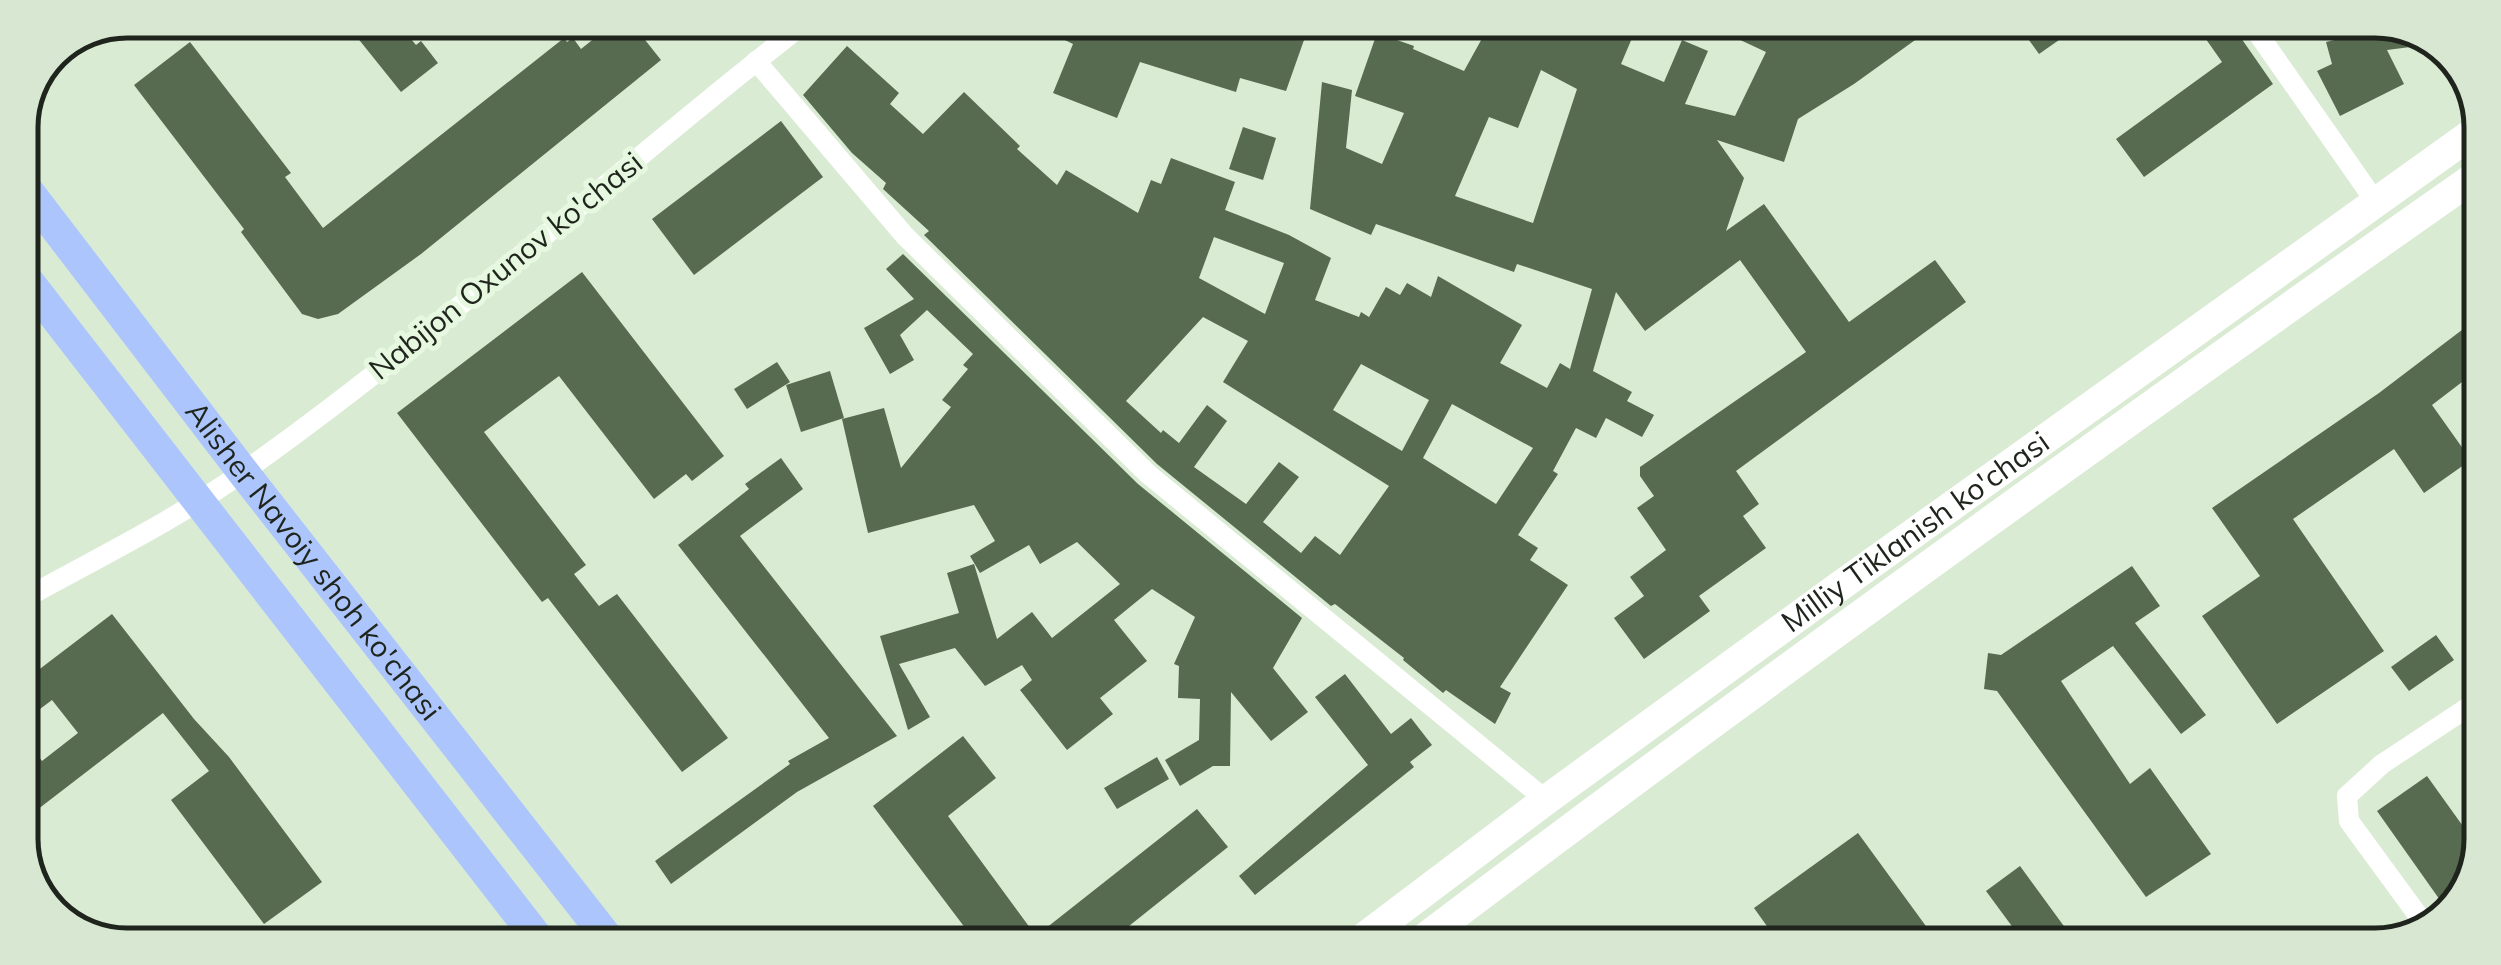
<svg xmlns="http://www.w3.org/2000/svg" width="2501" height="965" font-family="Mulish,sans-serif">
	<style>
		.building { fill: #576b50; fill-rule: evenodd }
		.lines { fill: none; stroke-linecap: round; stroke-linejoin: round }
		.street { stroke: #fff; stroke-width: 20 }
		.secondary { stroke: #fff; stroke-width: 30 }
		.primary { stroke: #acc6fd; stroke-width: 32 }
		.labels { text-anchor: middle; stroke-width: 10; stroke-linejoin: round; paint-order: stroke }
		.street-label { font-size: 30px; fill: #1f251d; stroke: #e7f8e1 }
		.rim { fill: none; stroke: #1f251d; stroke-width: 5 }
	</style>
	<rect width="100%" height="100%" fill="#daebd4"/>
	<!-- building -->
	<g class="building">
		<polygon points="344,21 396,21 416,45 421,41 438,63 401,92"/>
		<polygon points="616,21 630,21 661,60 421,254 338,314 318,319 302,314 241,232 244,229 134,85 190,42 291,173 285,177 323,228 564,38 567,42 573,38 581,49"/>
		<polygon points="1028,22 1125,23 1173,38 1178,23 1310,23 1286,91 1240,78 1236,92 1140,62 1117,118 1053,93 1073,44"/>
		<path d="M1490,24h30l23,12 7,-12h88l-17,40 43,18 18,-42 26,11 -23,53 50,12 31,-64 -60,-28h129l9,13 18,-13 74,1 -82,59 -56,35 -14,43 -67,-22 27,38 -18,53 38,-27 85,118 86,-62 31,42 -230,169 23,33 -16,12 23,32 -67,48 11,15 -66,48 -30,-41 30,-22 -14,-19 36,-27 -29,-42 17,-12 -14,-20v-9l166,-115 -66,-92 -95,71 -29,-39 -23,79 39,21 -5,9 27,14 -12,22 -36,-19 -10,20 -20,-10 -23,43 5,3 -40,61 20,13 -8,12 38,25 -68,102 11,6 -16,31 -49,-34 -3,3 -40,-33 1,-2 -69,-54 -4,2 -174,-142 -233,-229 5,-4 -46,-42 3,-6 -34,-30 -49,-58 44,-49 52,47 -9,11 33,30 41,-42 56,54 -3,3 40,36 9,-15 72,43 13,-33 10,4 10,-26 64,24 -10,28 64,25 42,23 -16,42 44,17 2,-5 8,5 17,-30 14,8 7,-12 24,14 7,-21 84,49 -22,38 47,25 13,-25 10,6 22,-80 -75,-25 -3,8 -138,-48 -5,11 -61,-26 12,-127 30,8 -6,58 36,16 22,-51 -49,-17 22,-63 37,13 -1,3 51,22zM1541,70l36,19 -44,134 -78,-27 34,-79 29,11zM1214,237l70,26 -19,51 -66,-36zM1203,317l45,24 -25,41 166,104 -49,69 -25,-19 -14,17 -38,-31 36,-45 -20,-15 -33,42 -52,-37 33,-46 -20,-16 -28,38 -16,-13 -2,3 -35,-32zM1361,364l68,36 -27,51 -69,-41zM1452,404l81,44 -37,56 -73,-46z"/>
		<polygon points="2018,25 2049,25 2059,40 2039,54"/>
		<polygon points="2196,25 2232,25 2273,84 2144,177 2116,139 2222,62"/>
		<polygon points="2369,26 2409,26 2434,44 2387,50 2404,84 2340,116 2317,71 2332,64 2326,42 2370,31"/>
		<polygon points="781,121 823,177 694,275 652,219"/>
		<polygon points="1243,127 1276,138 1263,180 1229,169"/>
		<polygon points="903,254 1138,484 1302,618 1273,668 1308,712 1271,741 1231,692 1230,766 1213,766 1180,786 1165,760 1199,740 1200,699 1178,698 1179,666 1174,664 1195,617 1152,589 1114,620 1147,661 1100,698 1113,714 1067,750 1020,690 1032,680 1022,665 985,686 955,648 899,664 930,717 908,730 880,636 959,613 947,573 974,564 997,639 1032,612 1052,638 1120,584 1077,542 1040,564 1029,545 980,573 970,556 995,541 974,505 868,533 842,419 884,408 901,468 951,407 942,400 968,369 963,365 973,354 927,310 900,335 914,360 890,374 864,328 914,299 886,269"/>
		<polygon points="582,272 724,456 692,481 686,474 654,499 559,376 484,432 586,565 574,574 599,606 617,594 728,738 682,772 548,598 542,602 397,413"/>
		<polygon points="2479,317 2479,369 2432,405 2471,460 2424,493 2394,449 2293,519 2384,651 2277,724 2202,616 2260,576 2212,508 2379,393"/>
		<polygon points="777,362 790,382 747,409 734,389"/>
		<polygon points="830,371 844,418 801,432 786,385"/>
		<polygon points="781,458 803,489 740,536 897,736 797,792 671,884 655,861 790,764 788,761 829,738 678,545 749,489 745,484"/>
		<polygon points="2132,566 2160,606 2135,623 2206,715 2181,734 2113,646 2061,681 2130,784 2150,768 2211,854 2146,897 1997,691 1984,689 1988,653 2001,655"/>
		<polygon points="112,614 194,719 229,757 322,882 264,924 171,800 209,771 163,713 20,823 20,732 42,761 78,733 52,700 32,715 20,699 20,684"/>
		<polygon points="2436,635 2454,660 2409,691 2391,667"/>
		<polygon points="1345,674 1391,734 1411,718 1432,745 1410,762 1414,767 1255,895 1239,876 1368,765 1315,697"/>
		<polygon points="963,736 996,778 948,816 1036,936 1197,809 1228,847 1109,942 975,941 873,806"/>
		<polygon points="1157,757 1169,779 1117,809 1104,788"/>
		<polygon points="2427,776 2475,843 2475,873 2447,910 2377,811"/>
		<polygon points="1858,833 1939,944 1779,943 1754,908"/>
		<polygon points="2020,866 2077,944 2025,944 1986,891"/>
	</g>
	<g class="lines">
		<!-- street -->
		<g class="street">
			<polyline points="2252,25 2375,201"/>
			<polyline points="756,61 905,236 1148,474 1546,800"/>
			<path d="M20,601c75,-42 154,-80 223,-129 197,-139 374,-303 563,-450"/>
			<polyline points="2428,929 2349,821 2347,796 2382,764 2476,702"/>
		</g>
		<!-- secondary -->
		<g class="secondary">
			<path id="s1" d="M1358,942l188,-142 294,-214 641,-459"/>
			<path d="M1418,943c349,-264 704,-519 1062,-770"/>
		</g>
		<!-- primary -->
		<g class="primary">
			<path id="s2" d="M20,181l223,291 366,468"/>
			<polyline points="20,271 539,940"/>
		</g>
	</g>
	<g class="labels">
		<!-- street labels -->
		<g class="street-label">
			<text transform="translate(506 266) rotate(-39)" y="10">Nabijon Oxunov ko'chasi</text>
			<text dy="10" stroke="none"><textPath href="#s1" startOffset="692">Milliy Tiklanish ko'chasi</textPath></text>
			<text dy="10" stroke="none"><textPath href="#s2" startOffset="480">Alisher Navoiy shoh ko'chasi</textPath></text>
		</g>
	</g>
	<!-- crop -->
	<path d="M0 0H2501V965H0ZM127 38H2375A89 89 0 0 1 2464 127V839A89 89 0 0 1 2375 928H127A89 89 0 0 1 38 839V127A89 89 0 0 1 127 38Z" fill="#d7e7d1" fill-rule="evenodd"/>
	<path class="rim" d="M127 38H2375A89 89 0 0 1 2464 127V839A89 89 0 0 1 2375 928H127A89 89 0 0 1 38 839V127A89 89 0 0 1 127 38Z"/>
</svg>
